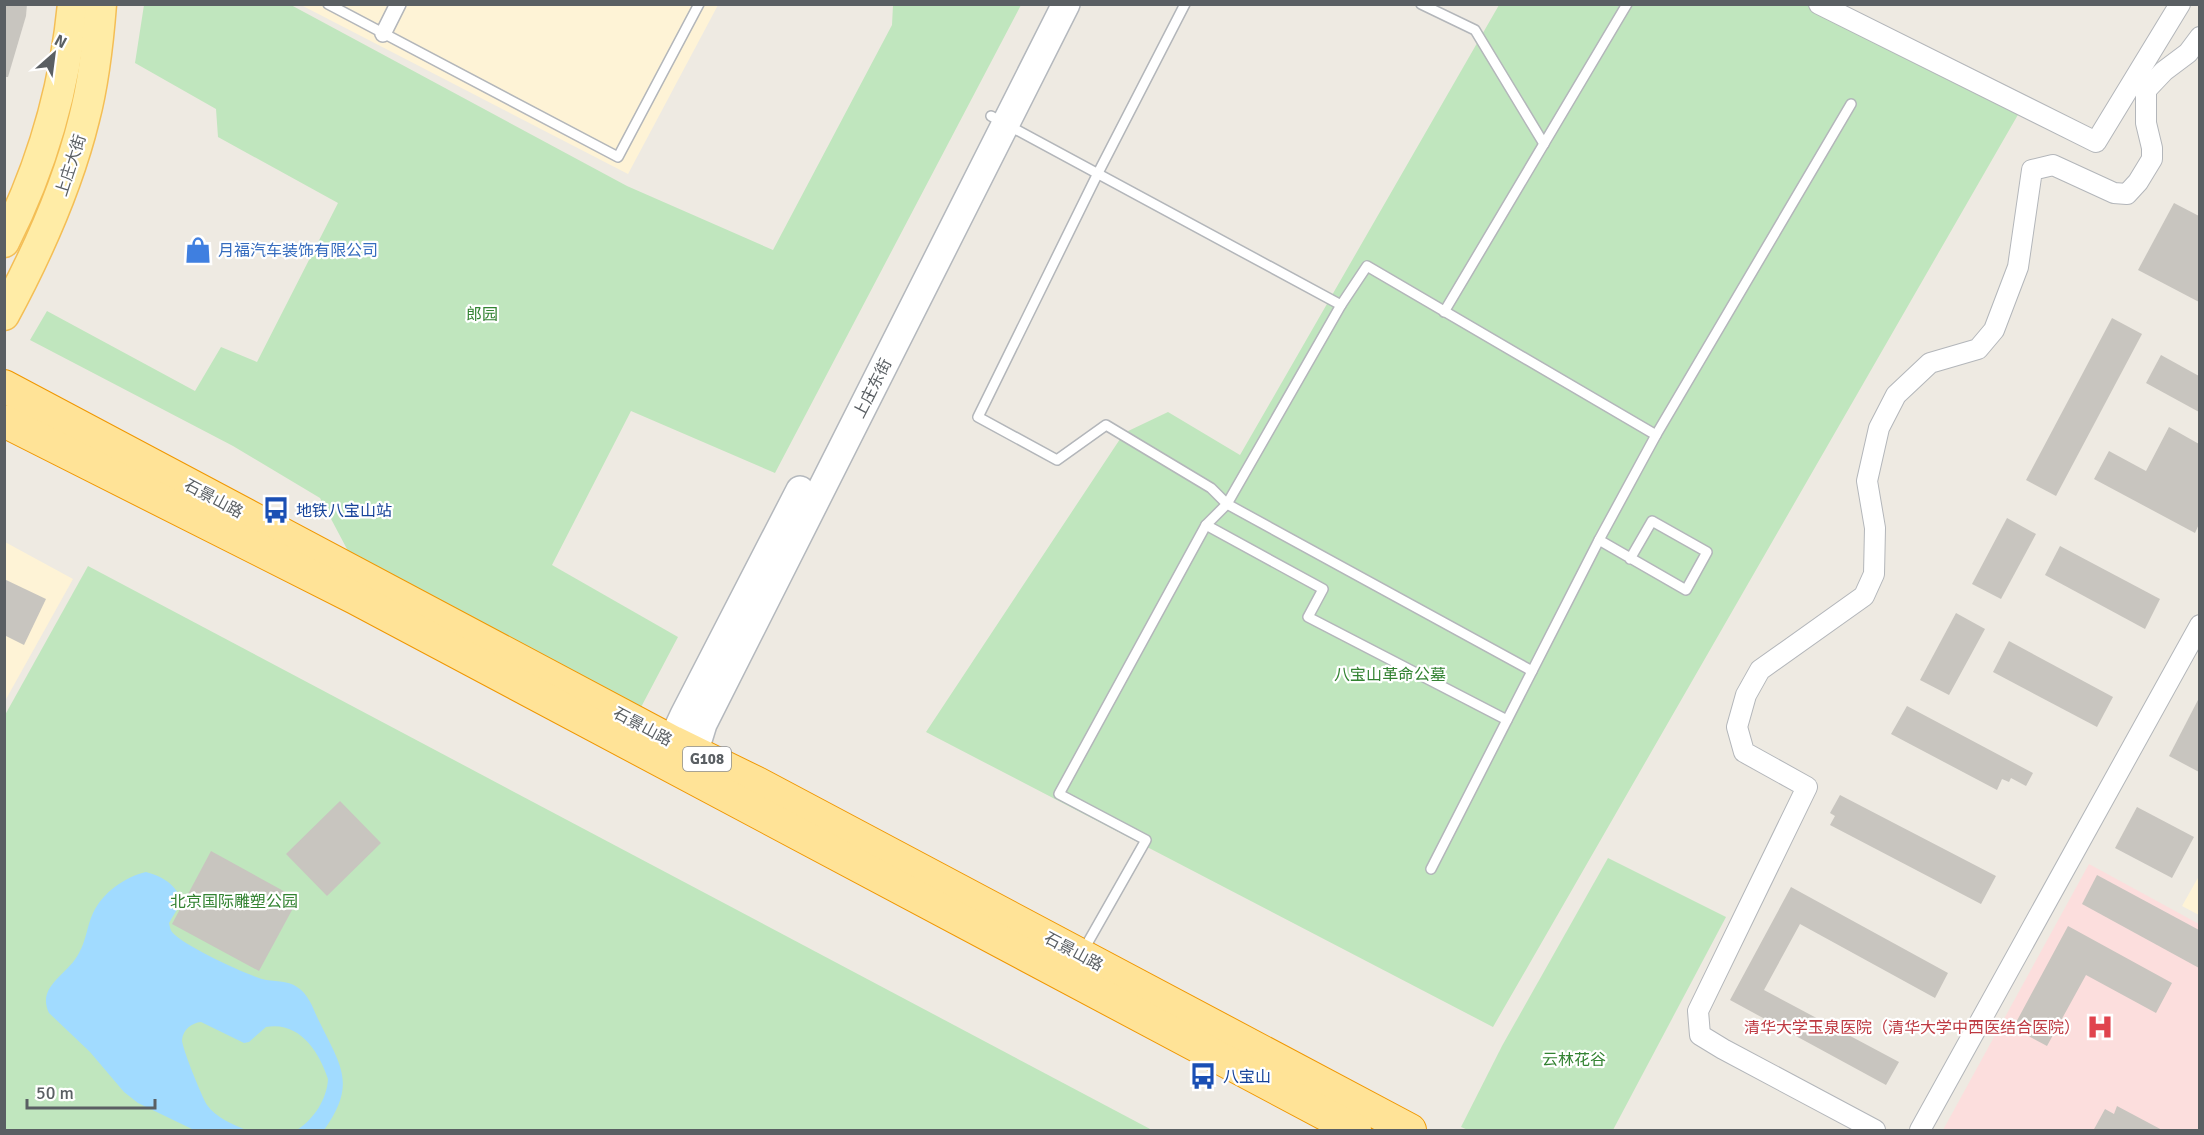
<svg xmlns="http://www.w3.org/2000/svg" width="2204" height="1135" font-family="Signika,'Noto Sans SC',sans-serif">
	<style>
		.commercial { fill: #fef3d6 }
		.medical { fill: #fcdedd }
		.green { fill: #c0e6be }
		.water { fill: #a1dbff }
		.building { fill: #c8c5bf }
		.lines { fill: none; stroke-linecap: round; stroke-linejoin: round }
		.service-casing { stroke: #b3b6ba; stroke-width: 12 }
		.pedestrian-casing { stroke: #b3b6ba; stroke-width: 18 }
		.minor-casing { stroke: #b3b6ba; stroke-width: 22 }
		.secondary-casing { stroke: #b4b8bd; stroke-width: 30 }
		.primary-casing { stroke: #f4be55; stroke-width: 33 }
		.trunk-casing { stroke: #f09700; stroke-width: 34 }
		.service { stroke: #fff; stroke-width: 9 }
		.pedestrian { stroke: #fff; stroke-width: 15 }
		.minor { stroke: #fff; stroke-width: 20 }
		.secondary { stroke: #fff; stroke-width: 27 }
		.primary { stroke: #ffeca6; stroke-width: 30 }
		.trunk { stroke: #ffe397; stroke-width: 32 }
		.labels { text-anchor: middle; stroke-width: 4.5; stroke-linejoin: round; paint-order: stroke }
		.shield { fill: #fff; stroke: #8c8f92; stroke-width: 1.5 }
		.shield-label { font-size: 15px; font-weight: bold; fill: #5a5f63 }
		.street-label { font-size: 16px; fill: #5a5f63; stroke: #fff }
		.shop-label { font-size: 16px; fill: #366cbe; stroke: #fff; text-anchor: start }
		.park-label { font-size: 16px; fill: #338332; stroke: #fff }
		.transit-label { font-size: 16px; fill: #164399; stroke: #fff; text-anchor: start }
		.health-label { font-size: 16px; fill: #be3a42; stroke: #fff; text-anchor: end }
	</style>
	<rect width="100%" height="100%" fill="#eeeae2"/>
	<!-- commercial -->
	<g class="commercial">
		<polygon points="301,5 718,5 628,174"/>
		<polygon points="5,542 73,579 5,701"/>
		<polygon points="2199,876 2199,915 2182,906"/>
	</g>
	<!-- medical -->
	<polygon class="medical" points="2089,864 2199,924 2199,1130 1943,1130"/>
	<!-- green -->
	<g class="green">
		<polygon points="144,5 291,5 627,186 773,250 892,25 893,5 1021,5 775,473 631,411 552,565 678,637 639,711 348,551 320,498 233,446 30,340 47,311 195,391 221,347 257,362 338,203 218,137 216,109 135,63"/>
		<polygon points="1499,5 1819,5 2023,106 1493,1027 926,732 1124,433 1168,412 1240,455"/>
		<polygon points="88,566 1152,1130 5,1130 5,715"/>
		<polygon points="1608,858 1726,917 1613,1130 1468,1130 1461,1127 1502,1046"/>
	</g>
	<!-- water -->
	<path class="water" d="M146,872c18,5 29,12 36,29l-13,22c1,4 1,6 3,9 12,14 71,41 90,47 11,3 26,1 35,8 12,7 16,22 22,34 22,45 38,63 5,109h-27c17,-11 30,-31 31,-51 -9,-28 -29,-58 -62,-52l-17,15 -5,1 -43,-21c-9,1 -18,7 -19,18 0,8 20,57 25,65 9,13 26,19 39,25h-52l-56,-27 -14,-11 -34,-40 -41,-39c-13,-27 19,-38 30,-60 7,-12 8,-27 14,-40 10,-21 32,-36 53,-41z"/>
	<!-- building -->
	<g class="building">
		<polygon points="4,4 27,4 26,16 8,77 4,77"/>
		<polygon points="2174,203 2199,216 2199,302 2138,270"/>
		<polygon points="2112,318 2142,334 2056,496 2026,480"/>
		<polygon points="2161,355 2199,376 2199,412 2146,383"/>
		<polygon points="2169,427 2199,444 2199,524 2195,533 2094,479 2109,451 2146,471"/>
		<polygon points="2007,518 2036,534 2001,599 1972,584"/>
		<polygon points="2060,546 2160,599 2145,629 2045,575"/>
		<polygon points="4,579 46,599 24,645 4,635"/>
		<polygon points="1956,613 1985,629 1949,695 1920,680"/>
		<polygon points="2009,641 2113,697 2097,727 1993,672"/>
		<polygon points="2199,698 2199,772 2169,756"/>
		<polygon points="1907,706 2033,773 2026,786 2011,778 2009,782 2002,779 1997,790 1891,734"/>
		<polygon points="1840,795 1996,876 1981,904 1830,825 1835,816 1830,813"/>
		<polygon points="340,801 381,843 327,896 286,854"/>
		<polygon points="2137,807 2194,837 2172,878 2115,848"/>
		<polygon points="211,851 298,899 259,971 172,924"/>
		<polygon points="2097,875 2199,930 2199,968 2082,904"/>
		<polygon points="1791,887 1948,973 1935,998 1800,924 1764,990 1899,1062 1886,1085 1730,1000"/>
		<polygon points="2068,926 2172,983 2156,1013 2086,975 2047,1046 2013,1028"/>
		<polygon points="2117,1106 2164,1131 2093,1131 2105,1109 2114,1114"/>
	</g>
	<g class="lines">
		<defs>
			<g id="service">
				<polyline points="328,4 618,157 699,4"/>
				<polyline points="1185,4 1097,175 978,417 1057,460 1106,425 1211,488 1227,504 1341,305"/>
				<polyline points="1421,4 1475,30 1544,144"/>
				<polyline points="991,116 1341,305 1367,266 1656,435"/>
				<polyline points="1444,312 1627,4"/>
				<polyline points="1599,540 1686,590 1707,552 1652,521 1630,559"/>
				<polyline points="1507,720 1308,617 1323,589 1206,525 1227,504 1532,671"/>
				<polyline points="1431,869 1599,540 1656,435 1851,104"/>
				<polyline points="1083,951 1146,840 1059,794 1206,525"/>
			</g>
			<polyline id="pedestrian" points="383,34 398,4"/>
			<g id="minor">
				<polyline points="1819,4 2096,142 2180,4"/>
				<polyline points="1875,1130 1723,1049 1700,1035 1698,1011 1807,787 1744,752 1737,727 1746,695 1760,670 1864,596 1874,574 1875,528 1867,481 1879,428 1896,395 1930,363 1978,349 1994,330 2018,267 2032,170 2053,165 2114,193 2127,194 2138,182 2152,159 2152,148 2146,123 2146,90 2164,71 2188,53 2200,37"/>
				<polyline points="1920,1130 2200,625"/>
			</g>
			<g id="secondary">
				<polyline points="663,760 684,715 800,490"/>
				<polyline points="685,771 694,753 703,724 1066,4"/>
			</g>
			<g id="primary">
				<path d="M4,242c38,-75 61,-155 69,-238"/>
				<path d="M4,315c34,-63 63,-127 80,-196 10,-38 14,-76 17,-115"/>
			</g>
			<g id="trunk">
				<polyline points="4,386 673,742 757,783 1410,1130"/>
				<polyline points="4,421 355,598 1355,1130"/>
			</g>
		</defs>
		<!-- service casing -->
		<use href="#service" class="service-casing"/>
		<!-- pedestrian casing -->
		<use href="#pedestrian" class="pedestrian-casing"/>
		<!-- minor casing -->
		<use href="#minor" class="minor-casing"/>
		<!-- secondary casing -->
		<use href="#secondary" class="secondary-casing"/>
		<!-- primary casing -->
		<use href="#primary" class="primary-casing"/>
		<!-- trunk casing -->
		<use href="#trunk" class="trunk-casing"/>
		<!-- service -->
		<use href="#service" class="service"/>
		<!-- pedestrian -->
		<use href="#pedestrian" class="pedestrian"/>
		<!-- minor -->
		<use href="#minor" class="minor"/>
		<!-- secondary -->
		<use href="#secondary" class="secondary"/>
		<!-- primary -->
		<use href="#primary" class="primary"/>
		<!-- trunk -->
		<use href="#trunk" class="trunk"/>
	</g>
	<!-- icons -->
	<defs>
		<symbol id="shop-bare" viewBox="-9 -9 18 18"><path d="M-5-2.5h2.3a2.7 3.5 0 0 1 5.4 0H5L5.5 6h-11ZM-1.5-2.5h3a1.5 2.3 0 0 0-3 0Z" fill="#3f7fe0" stroke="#fff" stroke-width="2.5" paint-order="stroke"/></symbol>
		<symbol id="bus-bare" viewBox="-9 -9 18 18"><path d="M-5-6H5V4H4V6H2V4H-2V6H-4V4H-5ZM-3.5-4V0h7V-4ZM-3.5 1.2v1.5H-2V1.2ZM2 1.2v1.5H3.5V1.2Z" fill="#1a4fb4" stroke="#fff" stroke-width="2.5" paint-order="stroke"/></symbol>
		<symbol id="hospital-bare" viewBox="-9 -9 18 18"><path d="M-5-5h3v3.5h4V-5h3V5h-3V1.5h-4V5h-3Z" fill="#e0444e" stroke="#fff" stroke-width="2.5" paint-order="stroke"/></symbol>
	</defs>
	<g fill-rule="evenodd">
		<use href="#shop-bare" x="179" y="231" width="38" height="38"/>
		<use href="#bus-bare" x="257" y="491" width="38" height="38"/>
		<use href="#hospital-bare" x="2081" y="1008" width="38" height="38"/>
		<use href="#bus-bare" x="1184" y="1057" width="38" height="38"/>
	</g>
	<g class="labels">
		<!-- shield labels -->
		<rect class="shield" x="683" y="747" width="48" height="24" rx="4.5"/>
		<g class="shield-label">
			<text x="707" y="764">G108</text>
		</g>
		<!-- street labels -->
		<g class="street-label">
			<text transform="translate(70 165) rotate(-72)" y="6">上庄大街</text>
			<text transform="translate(872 388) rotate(-63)" y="6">上庄东街</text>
			<text transform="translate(214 498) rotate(28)" y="6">石景山路</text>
			<text transform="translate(643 726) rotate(28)" y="6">石景山路</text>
			<text transform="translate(1074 951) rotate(28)" y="6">石景山路</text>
		</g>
		<!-- shop labels -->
		<g class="shop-label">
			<text x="218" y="256">月福汽车装饰有限公司</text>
		</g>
		<!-- park labels -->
		<g class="park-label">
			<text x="482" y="320">郎园</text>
			<text x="1390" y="680">八宝山革命公墓</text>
			<text x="234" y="907">北京国际雕塑公园</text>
			<text x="1574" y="1065">云林花谷</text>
		</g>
		<!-- transit labels -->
		<g class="transit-label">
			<text x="296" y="516">地铁八宝山站</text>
			<text x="1223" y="1082">八宝山</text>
		</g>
		<!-- health labels -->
		<g class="health-label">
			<text x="2080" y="1033">清华大学玉泉医院（清华大学中西医结合医院）</text>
		</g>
	</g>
	<!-- border -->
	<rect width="2204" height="1135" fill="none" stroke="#5a5f63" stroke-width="12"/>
	<!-- north arrow -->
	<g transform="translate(54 54) rotate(28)" stroke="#ffffff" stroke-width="4.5" paint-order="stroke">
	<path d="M0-4.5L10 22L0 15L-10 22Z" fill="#5a5f63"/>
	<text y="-9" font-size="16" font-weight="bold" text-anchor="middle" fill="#5a5f63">N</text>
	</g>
	<!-- scale -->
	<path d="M27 1099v9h128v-9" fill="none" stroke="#5a5f63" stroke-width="3"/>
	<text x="36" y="1099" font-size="18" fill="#5a5f63" stroke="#ffffff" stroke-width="4.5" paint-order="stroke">50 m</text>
</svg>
